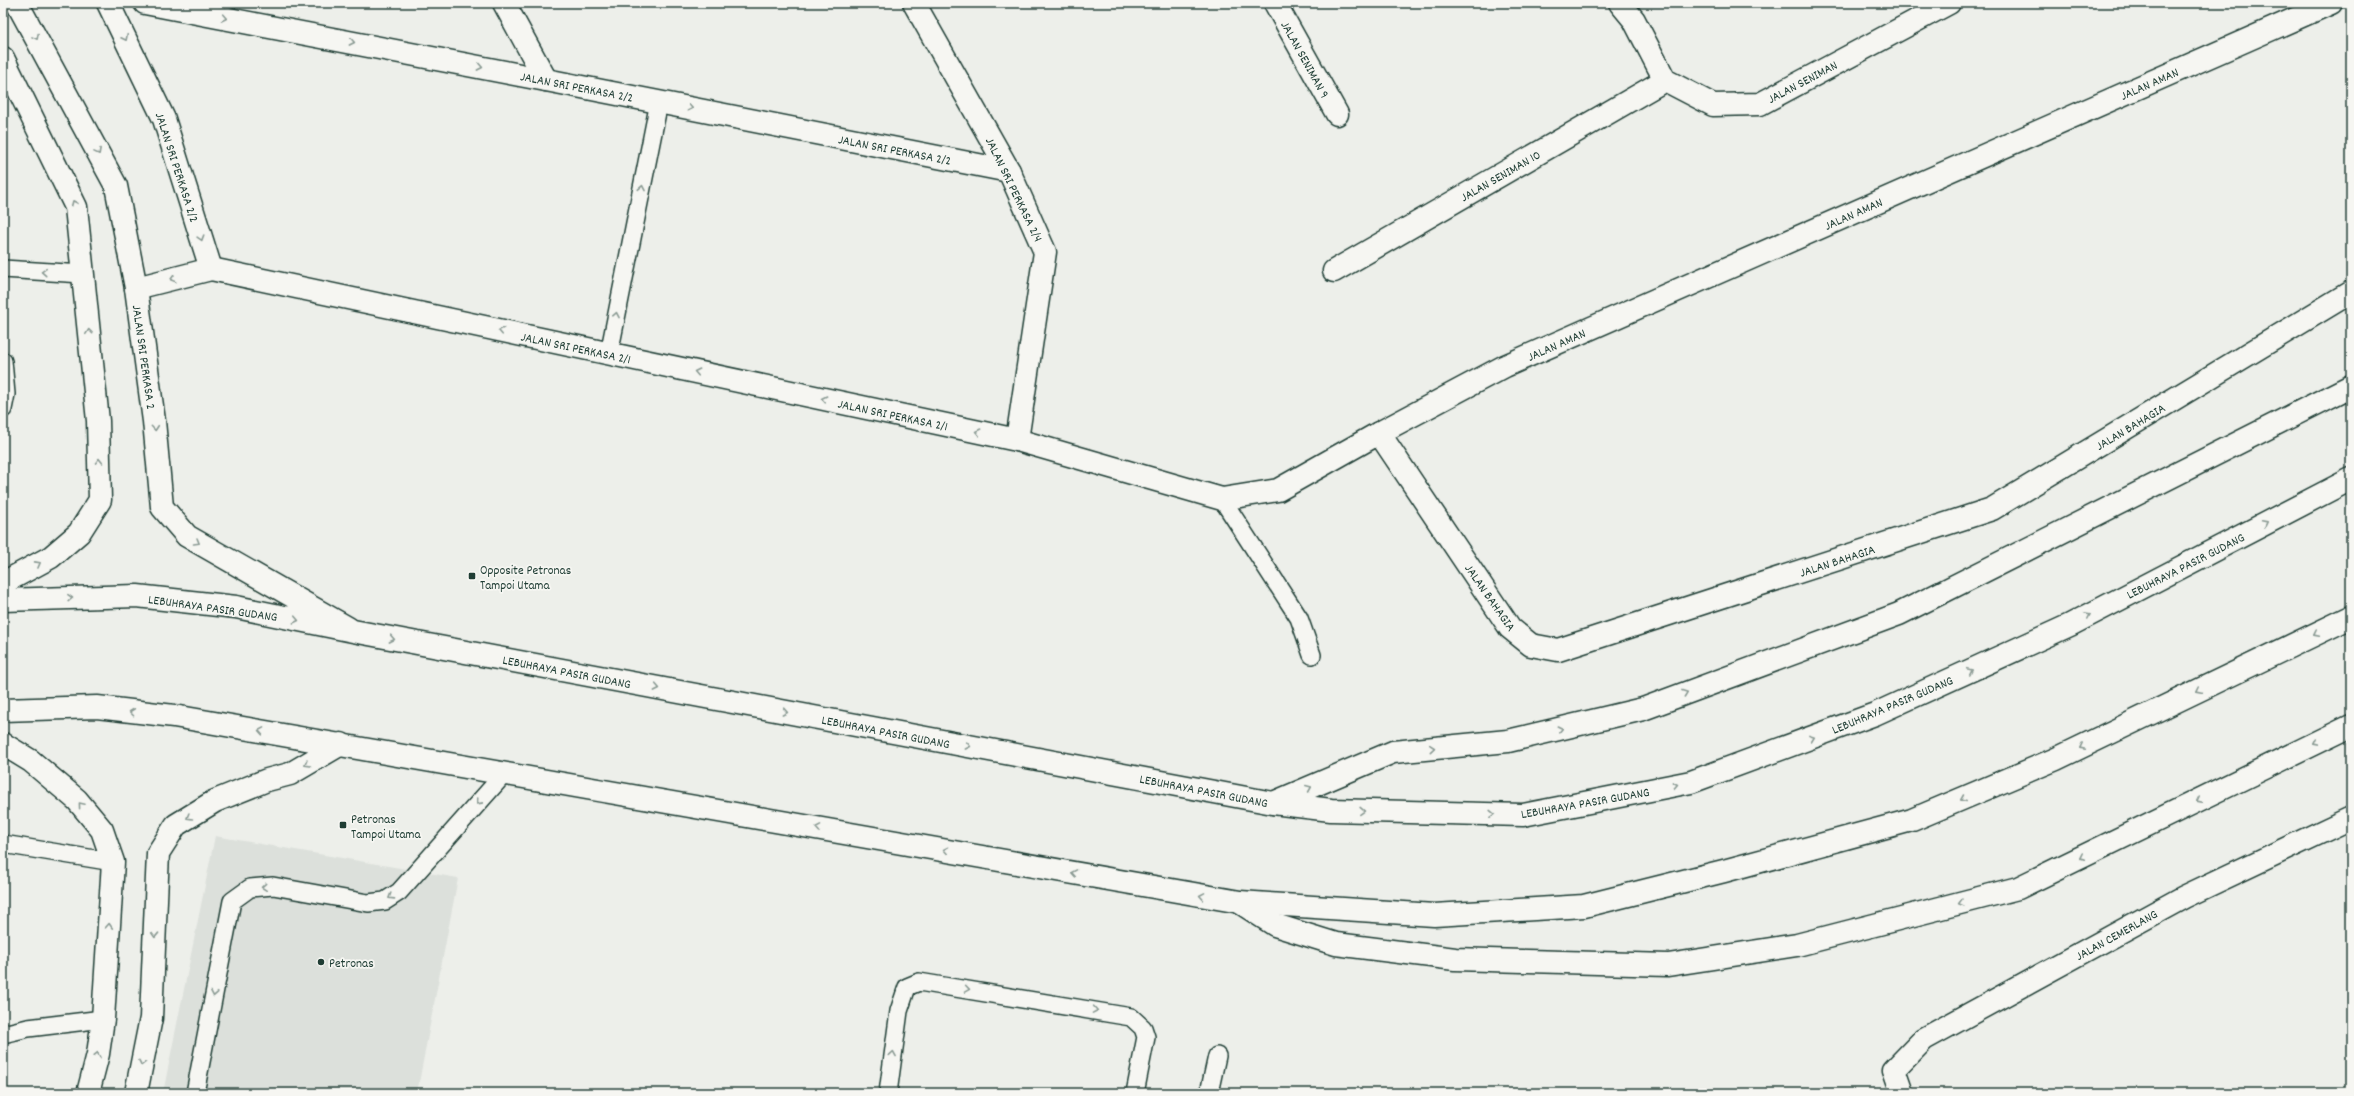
<svg xmlns="http://www.w3.org/2000/svg" width="2354" height="1096" font-family="Dekko,sans-serif">
	<style>
		.built { fill: #dce0db }
		.lines { fill: none; stroke-linecap: round; stroke-linejoin: round }
		.service-casing { stroke: #1f3d34; stroke-width: 20 }
		.minor-casing { stroke: #1f3d34; stroke-width: 25 }
		.tertiary-casing { stroke: #1f3d34; stroke-width: 25 }
		.trunk-casing { stroke: #1f3d34; stroke-width: 25 }
		.service { stroke: #f6f6f2; stroke-width: 17 }
		.minor { stroke: #f6f6f2; stroke-width: 22 }
		.tertiary { stroke: #f6f6f2; stroke-width: 22 }
		.trunk { stroke: #f6f6f2; stroke-width: 22 }
		.oneway { stroke: #8a9a93 }
		.poi-dot { fill: #1f3d34; stroke: #f6f6f2; stroke-width: 1.5 }
		.labels { text-anchor: middle; stroke-width: 3.5; stroke-linejoin: round; paint-order: stroke }
		.street-label { font-size: 13px; fill: #1f3d34; stroke: #f6f6f2 }
		.poi-label { font-size: 13px; fill: #1f3d34; stroke: #f6f6f2; text-anchor: start }
	</style>
	<rect width="100%" height="100%" fill="#edefea"/>
	<filter id="ink" filterUnits="userSpaceOnUse"><feTurbulence type="fractalNoise" baseFrequency=".025" numOctaves="2"/><feDisplacementMap in="SourceGraphic" scale="8" xChannelSelector="R" yChannelSelector="G"/><feConvolveMatrix kernelMatrix="1 2 1 2 8 2 1 2 1" color-interpolation-filters="sRGB"/></filter>
	<g filter="url(#ink)">
		<!-- built -->
		<polygon class="built" points="215,836 458,878 417,1093 163,1093"/>
		<g class="lines">
			<defs>
				<g id="service">
					<polyline points="3,269 83,274"/>
					<polyline points="609,354 659,102"/>
					<polyline points="3,361 6,394 3,409"/>
					<polyline points="1222,499 1299,618 1312,655"/>
					<polyline points="3,844 113,862"/>
					<polyline points="3,1034 28,1028 103,1019"/>
					<polyline points="195,1093 232,901 250,888 273,886 368,903 385,901 399,892 505,773"/>
					<polyline points="888,1093 899,1011 907,987 919,982 1131,1017 1143,1028 1146,1037 1135,1093"/>
					<polyline points="1209,1093 1217,1056"/>
				</g>
				<g id="minor">
					<polyline points="108,3 164,119 211,269"/>
					<polyline points="145,3 546,80 1009,171"/>
					<polyline points="504,3 546,80"/>
					<polyline points="914,3 1009,171 1045,252 1017,440"/>
					<polyline points="1275,3 1337,114"/>
					<polyline points="1620,3 1634,20 1665,80 1713,105 1760,104 1949,3"/>
					<polyline points="1334,271 1665,80"/>
					<polyline points="136,288 211,269 1017,440 1222,499 1278,490 1379,433 1505,366 2331,3"/>
					<polyline points="1379,433 1510,628 1531,645 1558,650 1992,509 2351,292"/>
					<polyline points="3,744 31,761 77,800 102,830 113,862 103,1019 98,1054 88,1093"/>
					<polyline points="136,1093 151,1018 158,853 176,825 215,801 267,780 290,774 341,744"/>
					<polyline points="1902,1093 1894,1070 1924,1039 2184,897 2351,818"/>
				</g>
				<g id="tertiary">
					<polyline points="17,3 116,186 136,288 154,421 162,507 187,536 348,628"/>
					<polyline points="3,58 76,207 98,421 100,500 79,533 51,557 3,583"/>
				</g>
				<g id="trunk">
					<polyline points="3,600 137,596 236,607 353,631 1273,803 1331,810 1523,815 1691,782 1875,714 2070,625 2351,479"/>
					<polyline points="3,710 97,707 174,716 1240,902 1434,915 1584,906 1724,871 1912,820 2056,759 2351,617"/>
					<polyline points="1273,803 1393,752 1508,741 1643,709 1899,614 2351,386"/>
					<polyline points="1241,903 1275,925 1336,944 1455,959 1668,965 1797,945 2018,888 2351,726"/>
				</g>
			</defs>
			<!-- service casing -->
			<use href="#service" class="service-casing"/>
			<!-- minor casing -->
			<use href="#minor" class="minor-casing"/>
			<!-- tertiary casing -->
			<use href="#tertiary" class="tertiary-casing"/>
			<!-- trunk casing -->
			<use href="#trunk" class="trunk-casing"/>
			<!-- service -->
			<use href="#service" class="service"/>
			<!-- minor -->
			<use href="#minor" class="minor"/>
			<!-- tertiary -->
			<use href="#tertiary" class="tertiary"/>
			<!-- trunk -->
			<use href="#trunk" class="trunk"/>
		</g>
		<!-- one-way arrows -->
		<defs><path id="oneway-chevron" d="M-2-3.5L2.5 0L-2 3.5" fill="none" stroke-width="1.6" stroke-linecap="round" stroke-linejoin="round"/></defs>
		<g class="oneway">
			<use href="#oneway-chevron" transform="translate(224 18) rotate(11)"/>
			<use href="#oneway-chevron" transform="translate(36 37) rotate(62)"/>
			<use href="#oneway-chevron" transform="translate(125 38) rotate(64)"/>
			<use href="#oneway-chevron" transform="translate(352 42) rotate(11)"/>
			<use href="#oneway-chevron" transform="translate(480 67) rotate(11)"/>
			<use href="#oneway-chevron" transform="translate(690 108) rotate(11)"/>
			<use href="#oneway-chevron" transform="translate(98 152) rotate(62)"/>
			<use href="#oneway-chevron" transform="translate(642 188) rotate(-79)"/>
			<use href="#oneway-chevron" transform="translate(74 203) rotate(-113)"/>
			<use href="#oneway-chevron" transform="translate(201 238) rotate(73)"/>
			<use href="#oneway-chevron" transform="translate(44 272) rotate(-176)"/>
			<use href="#oneway-chevron" transform="translate(173 279) rotate(165)"/>
			<use href="#oneway-chevron" transform="translate(616 315) rotate(-79)"/>
			<use href="#oneway-chevron" transform="translate(501 331) rotate(-168)"/>
			<use href="#oneway-chevron" transform="translate(89 332) rotate(-96)"/>
			<use href="#oneway-chevron" transform="translate(697 372) rotate(-168)"/>
			<use href="#oneway-chevron" transform="translate(824 399) rotate(-168)"/>
			<use href="#oneway-chevron" transform="translate(155 428) rotate(85)"/>
			<use href="#oneway-chevron" transform="translate(978 432) rotate(-168)"/>
			<use href="#oneway-chevron" transform="translate(99 461) rotate(-91)"/>
			<use href="#oneway-chevron" transform="translate(2265 523) rotate(-27)"/>
			<use href="#oneway-chevron" transform="translate(197 542) rotate(30)"/>
			<use href="#oneway-chevron" transform="translate(38 564) rotate(-29)"/>
			<use href="#oneway-chevron" transform="translate(70 598) rotate(-2)"/>
			<use href="#oneway-chevron" transform="translate(2088 615) rotate(-27)"/>
			<use href="#oneway-chevron" transform="translate(296 620) rotate(12)"/>
			<use href="#oneway-chevron" transform="translate(2316 634) rotate(154)"/>
			<use href="#oneway-chevron" transform="translate(392 639) rotate(11)"/>
			<use href="#oneway-chevron" transform="translate(1970 671) rotate(-25)"/>
			<use href="#oneway-chevron" transform="translate(657 688) rotate(11)"/>
			<use href="#oneway-chevron" transform="translate(2199 690) rotate(154)"/>
			<use href="#oneway-chevron" transform="translate(1685 693) rotate(-20)"/>
			<use href="#oneway-chevron" transform="translate(132 712) rotate(-173)"/>
			<use href="#oneway-chevron" transform="translate(785 712) rotate(11)"/>
			<use href="#oneway-chevron" transform="translate(1560 729) rotate(-13)"/>
			<use href="#oneway-chevron" transform="translate(261 731) rotate(-170)"/>
			<use href="#oneway-chevron" transform="translate(1812 738) rotate(-20)"/>
			<use href="#oneway-chevron" transform="translate(2316 743) rotate(154)"/>
			<use href="#oneway-chevron" transform="translate(968 746) rotate(11)"/>
			<use href="#oneway-chevron" transform="translate(2082 747) rotate(154)"/>
			<use href="#oneway-chevron" transform="translate(1432 748) rotate(-5)"/>
			<use href="#oneway-chevron" transform="translate(307 764) rotate(150)"/>
			<use href="#oneway-chevron" transform="translate(1675 785) rotate(-11)"/>
			<use href="#oneway-chevron" transform="translate(1309 788) rotate(-23)"/>
			<use href="#oneway-chevron" transform="translate(1963 799) rotate(157)"/>
			<use href="#oneway-chevron" transform="translate(2199 800) rotate(154)"/>
			<use href="#oneway-chevron" transform="translate(479 802) rotate(132)"/>
			<use href="#oneway-chevron" transform="translate(81 805) rotate(-130)"/>
			<use href="#oneway-chevron" transform="translate(1362 811) rotate(2)"/>
			<use href="#oneway-chevron" transform="translate(1492 814) rotate(2)"/>
			<use href="#oneway-chevron" transform="translate(189 817) rotate(149)"/>
			<use href="#oneway-chevron" transform="translate(818 828) rotate(-170)"/>
			<use href="#oneway-chevron" transform="translate(946 850) rotate(-170)"/>
			<use href="#oneway-chevron" transform="translate(2082 857) rotate(154)"/>
			<use href="#oneway-chevron" transform="translate(1074 873) rotate(-170)"/>
			<use href="#oneway-chevron" transform="translate(264 887) rotate(175)"/>
			<use href="#oneway-chevron" transform="translate(1202 896) rotate(-170)"/>
			<use href="#oneway-chevron" transform="translate(391 897) rotate(148)"/>
			<use href="#oneway-chevron" transform="translate(1961 903) rotate(165)"/>
			<use href="#oneway-chevron" transform="translate(109 926) rotate(-87)"/>
			<use href="#oneway-chevron" transform="translate(155 935) rotate(92)"/>
			<use href="#oneway-chevron" transform="translate(967 989) rotate(9)"/>
			<use href="#oneway-chevron" transform="translate(214 994) rotate(101)"/>
			<use href="#oneway-chevron" transform="translate(1095 1010) rotate(10)"/>
			<use href="#oneway-chevron" transform="translate(893 1054) rotate(-81)"/>
			<use href="#oneway-chevron" transform="translate(97 1055) rotate(-78)"/>
			<use href="#oneway-chevron" transform="translate(142 1063) rotate(102)"/>
		</g>
	</g>
	<!-- markers -->
	<g class="poi-dot">
		<rect x="468" y="572" width="8" height="8" rx="2"/>
		<rect x="339" y="821" width="8" height="8" rx="2"/>
		<circle cx="321" cy="962" r="4"/>
	</g>
	<g class="labels">
		<!-- street labels -->
		<g class="street-label">
			<text transform="translate(1306 59) rotate(61)" y="5">JALAN SENIMAN 9</text>
			<text transform="translate(1802 81) rotate(-28)" y="5">JALAN SENIMAN</text>
			<text transform="translate(2149 83) rotate(-24)" y="5">JALAN AMAN</text>
			<text transform="translate(577 86) rotate(11)" y="5">JALAN SRI PERKASA 2/2</text>
			<text transform="translate(895 149) rotate(11)" y="5">JALAN SRI PERKASA 2/2</text>
			<text transform="translate(178 167) rotate(72)" y="5">JALAN SRI PERKASA 2/2</text>
			<text transform="translate(1500 175) rotate(-30)" y="5">JALAN SENIMAN 10</text>
			<text transform="translate(1015 189) rotate(64)" y="5">JALAN SRI PERKASA 2/4</text>
			<text transform="translate(1853 213) rotate(-24)" y="5">JALAN AMAN</text>
			<text transform="translate(1556 344) rotate(-24)" y="5">JALAN AMAN</text>
			<text transform="translate(576 347) rotate(12)" y="5">JALAN SRI PERKASA 2/1</text>
			<text transform="translate(145 357) rotate(82)" y="5">JALAN SRI PERKASA 2</text>
			<text transform="translate(893 414) rotate(12)" y="5">JALAN SRI PERKASA 2/1</text>
			<text transform="translate(2130 426) rotate(-31)" y="5">JALAN BAHAGIA</text>
			<text transform="translate(1837 560) rotate(-18)" y="5">JALAN BAHAGIA</text>
			<text transform="translate(2185 565) rotate(-27)" y="5">LEBUHRAYA PASIR GUDANG</text>
			<text transform="translate(1491 597) rotate(55)" y="5">JALAN BAHAGIA</text>
			<text transform="translate(213 607) rotate(8)" y="5">LEBUHRAYA PASIR GUDANG</text>
			<text transform="translate(567 671) rotate(11)" y="5">LEBUHRAYA PASIR GUDANG</text>
			<text transform="translate(1892 704) rotate(-23)" y="5">LEBUHRAYA PASIR GUDANG</text>
			<text transform="translate(886 731) rotate(11)" y="5">LEBUHRAYA PASIR GUDANG</text>
			<text transform="translate(1204 790) rotate(11)" y="5">LEBUHRAYA PASIR GUDANG</text>
			<text transform="translate(1585 802) rotate(-10)" y="5">LEBUHRAYA PASIR GUDANG</text>
			<text transform="translate(2116 934) rotate(-29)" y="5">JALAN CEMERLANG</text>
		</g>
		<!-- poi labels -->
		<g class="poi-label">
			<text x="480" y="574">Opposite Petronas<tspan x="480" dy="15">Tampoi Utama</tspan></text>
			<text x="351" y="823">Petronas<tspan x="351" dy="15">Tampoi Utama</tspan></text>
			<text x="329" y="967">Petronas</text>
		</g>
	</g>
	<!-- margin -->
	<rect width="2354" height="1096" fill="none" stroke="#f6f6f2" stroke-width="16"/>
	<rect x="8" y="8" width="2338" height="1080" fill="none" stroke="#1f3d34" stroke-width="1.5" filter="url(#ink)"/>
</svg>
